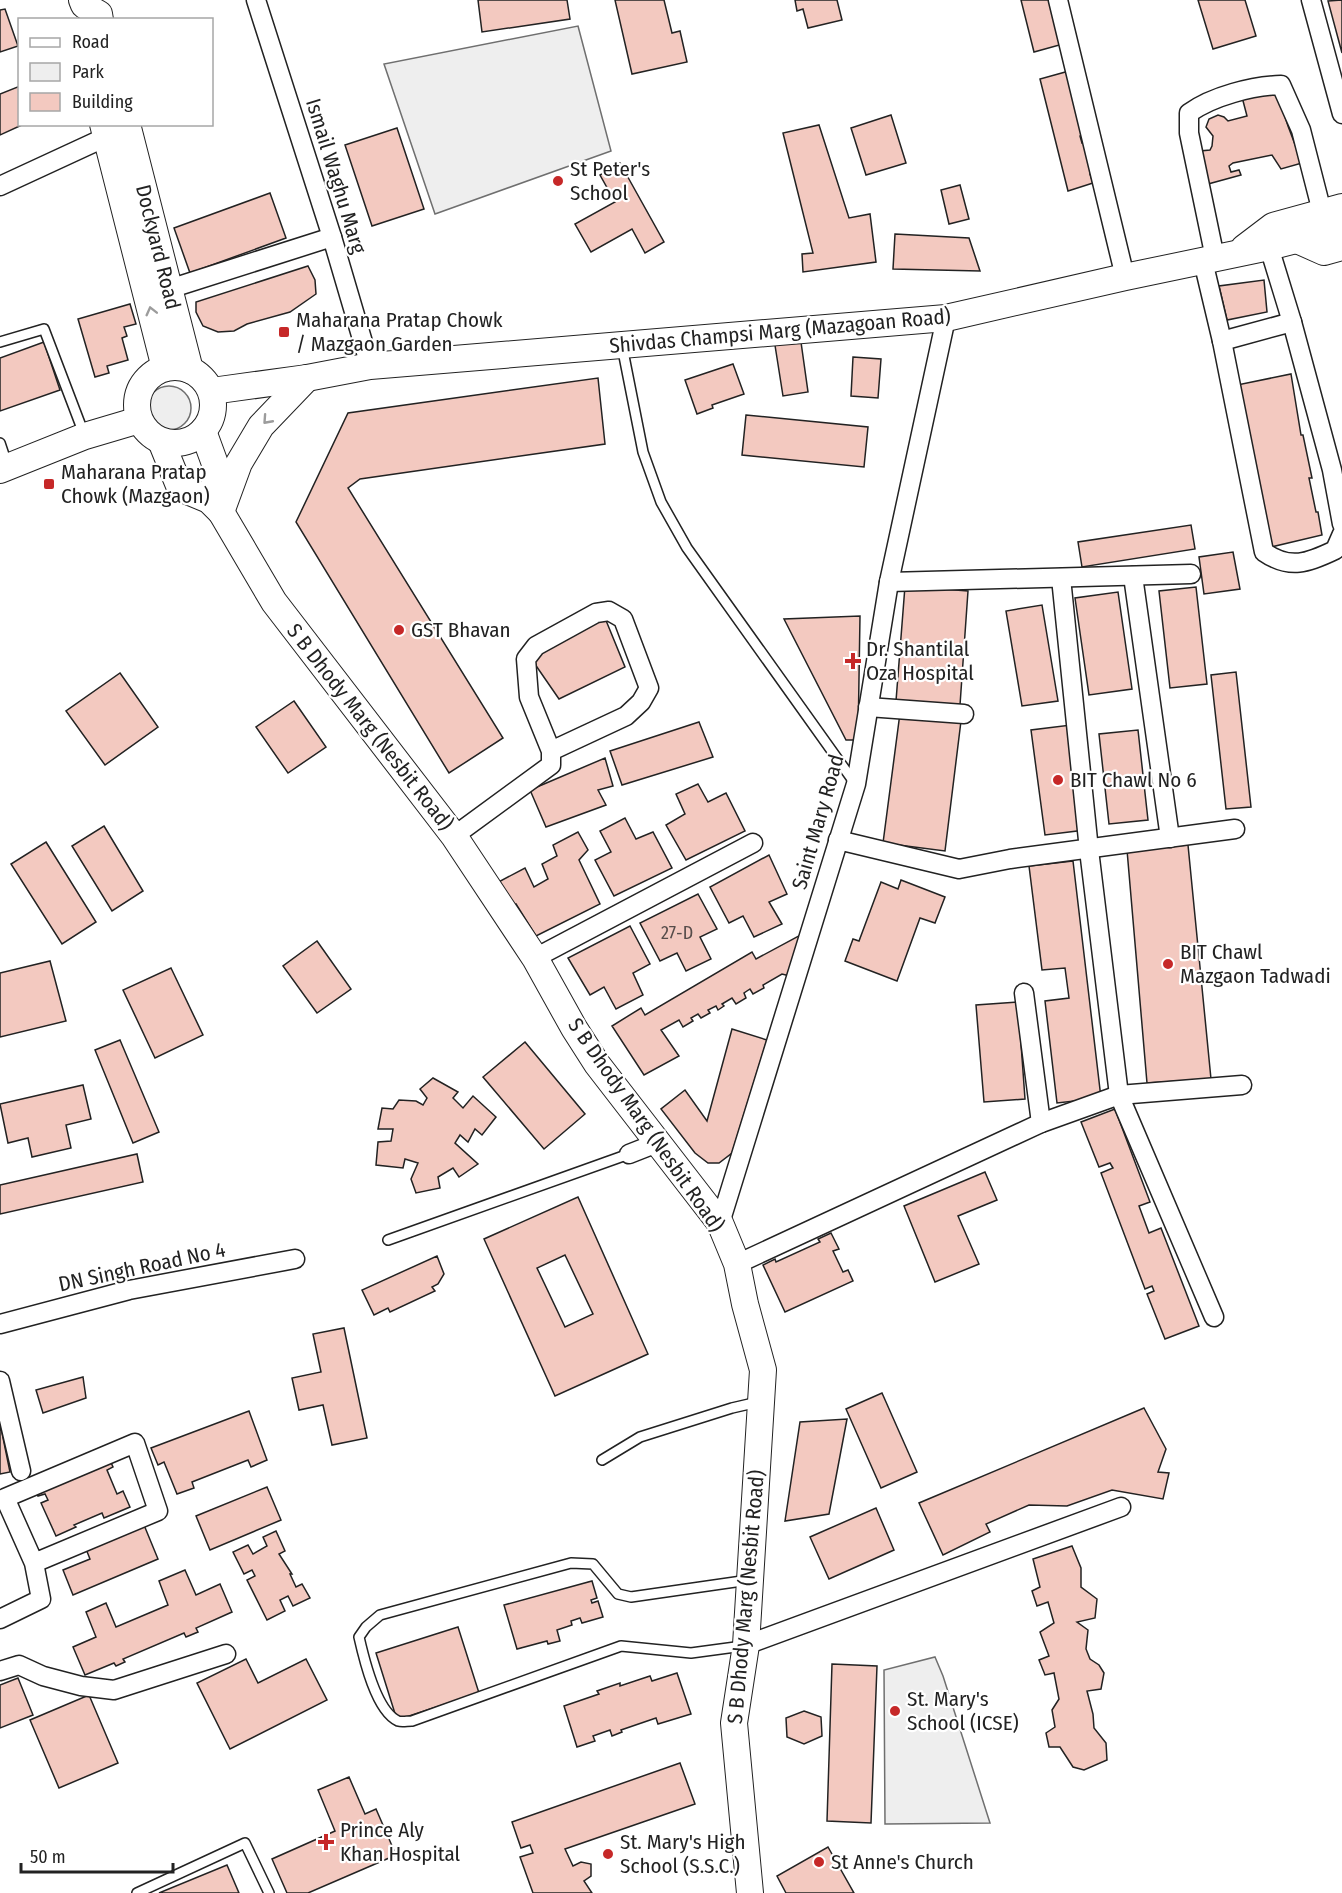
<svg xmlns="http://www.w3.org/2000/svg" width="1342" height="1893" font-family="'Fira Sans Condensed',sans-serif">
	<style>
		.green { fill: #eee; stroke: #6f6f6f; stroke-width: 1.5 }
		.building { fill: #f3c9c0; stroke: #222; stroke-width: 1.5; fill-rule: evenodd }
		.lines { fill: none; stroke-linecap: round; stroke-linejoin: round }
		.lane-casing { stroke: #222; stroke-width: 12 }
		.street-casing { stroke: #222; stroke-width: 21 }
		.secondary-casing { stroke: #222; stroke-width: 28 }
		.lane { stroke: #fff; stroke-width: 9 }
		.street { stroke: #fff; stroke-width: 18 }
		.secondary { stroke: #fff; stroke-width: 26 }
		.oneway { stroke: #9c9c9c }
		.poi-dot { fill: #c62828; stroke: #fff; stroke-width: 2 }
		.labels { text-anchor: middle; stroke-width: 4.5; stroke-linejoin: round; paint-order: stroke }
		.number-label { font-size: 18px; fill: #564c4a }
		.poi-label { font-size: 21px; fill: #222; stroke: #fff; text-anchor: start }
		.street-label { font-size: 21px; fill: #222; stroke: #fff }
	</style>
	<rect width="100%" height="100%" fill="#fff"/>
	<!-- green -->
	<g class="green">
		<polygon points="578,26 611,151 435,214 384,64"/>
		<circle cx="169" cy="408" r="22"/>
		<polygon points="935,1657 943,1676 990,1823 885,1824 884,1670"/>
	</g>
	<!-- building -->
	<g class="building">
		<polygon points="478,0 567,0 570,19 482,32"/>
		<polygon points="615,0 664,0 672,33 680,31 687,62 632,74"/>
		<polygon points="795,0 837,0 842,20 808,28 803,9 797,11"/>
		<polygon points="1021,0 1052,0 1063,44 1034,52"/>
		<polygon points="1198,0 1245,0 1256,36 1213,49"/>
		<polygon points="1342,0 1342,53 1328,1"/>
		<polygon points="5,9 18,46 0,52 0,10"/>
		<polygon points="1069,71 1085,135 1080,136 1082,143 1086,142 1094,173 1090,174 1093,183 1068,191 1040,79"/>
		<polygon points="20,86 20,124 24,124 0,135 0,94"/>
		<polygon points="1276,89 1288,126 1302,163 1281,169 1272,155 1233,163 1229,166 1231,172 1239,170 1241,175 1208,184 1200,151 1210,150 1212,146 1213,136 1206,127 1209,119 1218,115 1224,117 1228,121 1247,116 1242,97"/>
		<polygon points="891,115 906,163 866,175 851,128"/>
		<polygon points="819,125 849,218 870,214 876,262 803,272 802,254 813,253 783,133"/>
		<polygon points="397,128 424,209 372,226 345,145"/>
		<polygon points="620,163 664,242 645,253 632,229 591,252 575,224 615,202 600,175"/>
		<polygon points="960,185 969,219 949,224 941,190"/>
		<polygon points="270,193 286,238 190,273 174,228"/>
		<polygon points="895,234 969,238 980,271 893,269"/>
		<polygon points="308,266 315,280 316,294 290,312 247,324 234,331 218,332 203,326 196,312 196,302"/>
		<polygon points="1264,280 1267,312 1227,320 1219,286"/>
		<polygon points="130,304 136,324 124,327 127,336 122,338 128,360 107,366 109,373 95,377 78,319"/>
		<polygon points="800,335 808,392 783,396 774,339"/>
		<polygon points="44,342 60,390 0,411 0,358"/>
		<polygon points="853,357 881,359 878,398 851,396"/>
		<polygon points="733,364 744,394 712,405 713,408 697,414 685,380"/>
		<polygon points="1291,374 1301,435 1303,435 1312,478 1309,478 1316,512 1318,512 1322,535 1271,547 1237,385"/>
		<polygon points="598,378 605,444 360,479 348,488 503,738 449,773 296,522 348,413"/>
		<polygon points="746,415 868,427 864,467 742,455"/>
		<polygon points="1191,525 1195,549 1082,567 1078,542"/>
		<polygon points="1233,552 1240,589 1204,594 1199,557"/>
		<polygon points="905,586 968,591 960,705 896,701"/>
		<polygon points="1196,587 1207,684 1170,688 1159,591"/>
		<polygon points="1118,592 1132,689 1089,695 1075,598"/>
		<polygon points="1042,605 1058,701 1022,706 1006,611"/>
		<polygon points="860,616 858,740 846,740 784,619"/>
		<polygon points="605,618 625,667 559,699 530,657"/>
		<polygon points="1236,672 1251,807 1226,809 1211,675"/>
		<polygon points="120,673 158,727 105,765 66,711"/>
		<polygon points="294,701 326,747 288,773 256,727"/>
		<polygon points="900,713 961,721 945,851 883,843"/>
		<polygon points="699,722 713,757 622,785 610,751"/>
		<polygon points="1071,725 1085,830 1045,835 1031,730"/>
		<polygon points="1138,730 1148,820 1109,824 1099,734"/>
		<polygon points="605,758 613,786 598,790 606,805 546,827 530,790"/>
		<polygon points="698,784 708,802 726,793 745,831 686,860 666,825 685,814 676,794"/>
		<polygon points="625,818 636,839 653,832 672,868 614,896 595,860 611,852 600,831"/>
		<polygon points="104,826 143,891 112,911 72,846"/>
		<polygon points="578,832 588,850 579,860 600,904 536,936 516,904 504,908 491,886 525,868 534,887 548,879 542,864 557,856 553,845"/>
		<polygon points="46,842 96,922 62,944 11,864"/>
		<polygon points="1188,845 1211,1079 1147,1083 1127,850"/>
		<polygon points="769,855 787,894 769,902 782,924 754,937 743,916 729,923 710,887"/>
		<polygon points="1073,861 1101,1098 1057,1103 1045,1001 1069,998 1065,968 1042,970 1029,866"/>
		<polygon points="901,880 945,897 935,923 920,918 897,981 845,961 853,939 859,941 881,882 898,889"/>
		<polygon points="698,894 717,929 700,937 711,959 686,971 677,953 660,961 640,923"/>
		<polygon points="630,926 650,964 633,973 643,995 616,1009 604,987 590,995 568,958"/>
		<polygon points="806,932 790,976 782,974 763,985 764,988 753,994 750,989 744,993 746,998 736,1004 732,998 722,1004 724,1006 718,1010 716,1006 708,1010 710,1013 701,1018 698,1014 691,1018 693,1021 683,1027 679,1020 661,1030 679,1056 644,1075 612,1026 641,1008 645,1015 752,952 756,959"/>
		<polygon points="317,941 351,989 317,1013 283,966"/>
		<polygon points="50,961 66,1021 0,1037 0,973"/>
		<polygon points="171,968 203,1035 155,1058 123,990"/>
		<polygon points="1018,1002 1025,1099 984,1102 976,1005"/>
		<polygon points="732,1029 767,1040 732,1153 719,1163 708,1163 695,1153 661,1109 685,1090 707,1121"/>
		<polygon points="120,1040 159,1132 133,1143 95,1050"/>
		<polygon points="525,1042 585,1114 544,1149 483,1077"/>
		<polygon points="433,1078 458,1092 453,1098 463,1108 473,1096 496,1117 482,1135 475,1129 468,1142 460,1135 455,1143 478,1164 459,1177 453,1168 438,1177 440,1188 416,1193 411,1179 418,1163 405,1159 403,1168 376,1165 378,1142 391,1141 393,1129 378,1129 382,1108 393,1109 399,1100 416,1101 423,1105 427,1098 420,1089"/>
		<polygon points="83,1085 91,1119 66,1125 71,1148 32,1157 28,1138 8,1143 0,1104"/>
		<polygon points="1115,1109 1150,1202 1139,1206 1149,1233 1161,1228 1199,1326 1165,1339 1147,1294 1154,1291 1152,1286 1145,1289 1101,1173 1113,1168 1110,1163 1099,1167 1081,1122"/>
		<polygon points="137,1154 143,1182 0,1214 0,1185"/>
		<polygon points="985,1172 997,1200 958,1216 979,1264 935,1282 904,1206"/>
		<path d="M578,1197l70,157 -93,42 -71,-157zM565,1255l28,59 -28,13 -28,-59z"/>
		<polygon points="831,1233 839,1249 833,1251 843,1272 848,1270 853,1281 785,1312 763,1265 775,1259 776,1262 820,1242 818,1239"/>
		<polygon points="437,1256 444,1274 438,1284 432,1287 435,1291 390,1312 388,1308 374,1315 362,1290"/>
		<polygon points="344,1328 367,1438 332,1445 323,1405 299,1410 292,1378 321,1372 313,1334"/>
		<polygon points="83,1377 86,1398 43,1413 36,1390"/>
		<polygon points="882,1393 917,1472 881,1488 846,1409"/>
		<polygon points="1144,1408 1166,1449 1158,1472 1169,1473 1163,1499 1112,1490 1067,1506 1029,1505 986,1524 990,1532 943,1555 919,1503"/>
		<polygon points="249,1411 267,1460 251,1467 248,1460 192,1482 194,1488 177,1494 164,1462 158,1465 151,1448"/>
		<polygon points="847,1419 829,1514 785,1521 800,1422"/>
		<polygon points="0,1423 10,1472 0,1474"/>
		<polygon points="105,1449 113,1467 107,1470 117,1494 123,1491 130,1507 104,1518 102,1513 74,1525 76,1527 56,1536 41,1503 48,1500 45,1494 38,1496 31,1479"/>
		<polygon points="267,1487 281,1520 210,1550 196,1516"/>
		<polygon points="876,1508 894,1550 829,1579 810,1537"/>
		<polygon points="144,1525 158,1559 73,1595 63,1570 90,1559 86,1549"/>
		<polygon points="276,1531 285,1551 279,1554 292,1574 290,1574 296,1587 302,1584 310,1598 293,1606 288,1596 280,1600 285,1611 267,1620 247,1580 255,1576 252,1570 244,1574 233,1552 248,1545 253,1554 267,1546 263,1537"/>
		<polygon points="1072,1546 1081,1568 1081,1587 1097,1599 1095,1618 1077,1622 1088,1630 1086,1649 1090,1659 1099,1665 1104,1673 1101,1689 1087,1691 1093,1714 1094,1728 1106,1743 1107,1760 1084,1770 1073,1767 1060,1747 1049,1747 1046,1733 1055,1727 1052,1710 1059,1699 1054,1673 1045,1675 1039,1660 1049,1656 1040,1632 1054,1623 1048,1602 1037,1606 1032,1591 1040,1587 1033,1559"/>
		<polygon points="185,1570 196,1595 220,1584 232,1612 196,1628 198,1632 186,1637 184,1633 123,1659 125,1662 116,1666 114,1663 85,1675 73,1647 96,1637 86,1612 106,1603 116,1627 168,1605 159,1581"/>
		<polygon points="592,1581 597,1598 591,1600 592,1603 598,1601 603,1617 582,1623 580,1618 571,1621 572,1625 557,1630 560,1641 548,1644 547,1641 517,1649 504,1605"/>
		<polygon points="458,1627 479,1693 397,1720 376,1653"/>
		<polygon points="246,1659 258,1683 306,1659 327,1700 230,1749 197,1683"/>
		<polygon points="832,1664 877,1666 871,1823 827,1821"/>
		<polygon points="677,1673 691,1714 658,1724 656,1718 621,1730 622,1732 612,1736 610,1730 593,1736 595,1741 577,1747 564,1706 599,1694 597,1691 620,1683 620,1686 650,1676 652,1681"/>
		<polygon points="18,1678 33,1715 0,1728 0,1685"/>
		<polygon points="89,1695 118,1763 59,1788 30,1720"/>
		<polygon points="804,1711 821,1717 822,1736 804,1744 787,1737 786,1718"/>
		<polygon points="680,1763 695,1804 565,1849 573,1866 581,1862 591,1864 591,1876 584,1881 592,1893 533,1893 520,1857 533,1853 530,1845 521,1848 512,1822"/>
		<polygon points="349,1777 365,1814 376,1809 396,1855 308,1893 287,1893 272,1859 335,1831 318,1790"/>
		<polygon points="828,1847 854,1893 786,1893 777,1876"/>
		<polygon points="227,1865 239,1893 159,1893"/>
	</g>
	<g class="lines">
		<defs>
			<g id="lane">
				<polyline points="0,342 44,329 84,434"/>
				<polyline points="622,346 643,452 661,502 687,548 854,782"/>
				<polyline points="0,443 7,464"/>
				<polyline points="388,1240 629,1154"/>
				<polyline points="602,1460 640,1437 732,1408 758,1402"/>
				<path d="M743,1646l-52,7 -70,-7 -209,75c-5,0 -10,1 -14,0 -22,-10 -34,-62 -39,-84l7,-10 14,-12 191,-52 22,1 25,30 13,3 118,-17"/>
				<polyline points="137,1893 245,1843 269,1893"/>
			</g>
			<g id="street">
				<polyline points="256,0 332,237 370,366"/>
				<polyline points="1058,0 1125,277"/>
				<polyline points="1311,0 1342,114"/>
				<polyline points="0,186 106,137"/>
				<polyline points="1269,247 1292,322 1332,470 1342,524"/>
				<path d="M1215,258l-26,-125v-20c24,-17 63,-27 92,-28l20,45 21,82"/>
				<path d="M1203,261l19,80 42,211c26,18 44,11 71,-2l7,-16"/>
				<polyline points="169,289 332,237"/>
				<polyline points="1222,341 1292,322"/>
				<polyline points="1133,576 1170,838"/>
				<polyline points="1061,578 1089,850 1119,1095 1214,1317"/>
				<polyline points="889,582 1191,574"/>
				<polyline points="868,707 964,714"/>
				<polyline points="454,836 551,765 551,751 529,697 526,659 536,646 596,613 609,611 623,619 649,688 641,702 626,716 551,751"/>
				<polyline points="838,840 959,869 1010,859 1235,829"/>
				<polyline points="535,958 753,843"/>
				<polyline points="1024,993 1041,1123"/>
				<polyline points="629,1154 657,1143"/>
				<polyline points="720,1223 856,784 889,582 946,318"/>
				<polyline points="737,1264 1041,1123 1119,1095 1242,1085"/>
				<polyline points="0,1324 129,1290 295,1259"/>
				<polyline points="0,1381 21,1471"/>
				<polyline points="0,1619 41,1599 34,1563 5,1498 135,1443 158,1511 34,1563"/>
				<polyline points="746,1645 1121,1507"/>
				<polyline points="0,1671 19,1665 43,1676 81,1686 114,1690 226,1654"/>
			</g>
			<g id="secondary">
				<polyline points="82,0 84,5 99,14 100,20"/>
				<polyline points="103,124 165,368"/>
				<polyline points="127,124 190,370"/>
				<polyline points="1297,240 1324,252 1342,247"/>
				<polyline points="1244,248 1273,226 1342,207"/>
				<circle cx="175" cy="405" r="38"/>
				<polyline points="212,391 307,378 370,366 946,318 1125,277 1269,247 1342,228"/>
				<polyline points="203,431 218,472 209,500"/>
				<polyline points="161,441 180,488 209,500 221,512 274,602 454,836 535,958 574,1028 597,1064 720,1223 737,1264 745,1304 763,1370 746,1645 734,1723 750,1893"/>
				<polyline points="0,470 85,436 139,420"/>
				<polyline points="221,512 239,463 261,426 307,378"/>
			</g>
		</defs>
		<!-- lane casing -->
		<use href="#lane" class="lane-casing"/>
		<!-- street casing -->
		<use href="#street" class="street-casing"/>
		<!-- secondary casing -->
		<use href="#secondary" class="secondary-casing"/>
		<!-- lane -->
		<use href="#lane" class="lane"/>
		<!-- street -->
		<use href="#street" class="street"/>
		<!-- secondary -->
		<use href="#secondary" class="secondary"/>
	</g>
	<!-- one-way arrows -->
	<defs><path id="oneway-chevron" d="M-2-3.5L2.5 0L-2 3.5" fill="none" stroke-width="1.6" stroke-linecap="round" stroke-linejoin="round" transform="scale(1.5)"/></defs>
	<g class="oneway">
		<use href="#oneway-chevron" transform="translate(151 311) rotate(-104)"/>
		<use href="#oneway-chevron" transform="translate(267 420) rotate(132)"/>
	</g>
	<!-- markers -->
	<g class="poi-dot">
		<circle cx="558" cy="181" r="6"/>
		<rect x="278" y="326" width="12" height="12" rx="3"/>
		<rect x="43" y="478" width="12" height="12" rx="3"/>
		<circle cx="399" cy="630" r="6"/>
		<path d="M850 652h6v6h6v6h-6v6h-6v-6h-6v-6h6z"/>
		<circle cx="1058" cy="780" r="6"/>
		<circle cx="1168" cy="964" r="6"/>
		<circle cx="895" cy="1711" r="6"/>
		<path d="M323 1833h6v6h6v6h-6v6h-6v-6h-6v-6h6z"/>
		<circle cx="608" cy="1854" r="6"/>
		<circle cx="819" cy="1862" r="6"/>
	</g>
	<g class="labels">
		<!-- number labels -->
		<g class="number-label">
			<text x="677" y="939">27-D</text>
		</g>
		<!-- poi labels -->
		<g class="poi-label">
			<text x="570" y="176">St Peter's<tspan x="570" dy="24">School</tspan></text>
			<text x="296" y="327">Maharana Pratap Chowk<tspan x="296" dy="24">/ Mazgaon Garden</tspan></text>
			<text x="61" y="479">Maharana Pratap<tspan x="61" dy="24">Chowk (Mazgaon)</tspan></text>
			<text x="411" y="637">GST Bhavan</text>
			<text x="866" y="656">Dr. Shantilal<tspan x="866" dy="24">Oza Hospital</tspan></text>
			<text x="1070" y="787">BIT Chawl No 6</text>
			<text x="1180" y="959">BIT Chawl<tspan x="1180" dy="24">Mazgaon Tadwadi</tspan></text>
			<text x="907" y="1706">St. Mary's<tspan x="907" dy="24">School (ICSE)</tspan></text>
			<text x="340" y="1837">Prince Aly<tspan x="340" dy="24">Khan Hospital</tspan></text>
			<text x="620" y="1849">St. Mary's High<tspan x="620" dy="24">School (S.S.C.)</tspan></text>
			<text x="831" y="1869">St Anne's Church</text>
		</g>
		<!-- street labels -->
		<g class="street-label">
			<text transform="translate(336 176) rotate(73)" y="7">Ismail Waghu Marg</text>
			<text transform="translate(158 247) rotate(76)" y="7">Dockyard Road</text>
			<text transform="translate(780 331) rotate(-5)" y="7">Shivdas Champsi Marg (Mazagoan Road)</text>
			<text transform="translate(370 727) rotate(52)" y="7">S B Dhody Marg (Nesbit Road)</text>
			<text transform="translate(818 822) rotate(-74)" y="7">Saint Mary Road</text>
			<text transform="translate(646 1125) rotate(55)" y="7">S B Dhody Marg (Nesbit Road)</text>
			<text transform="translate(142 1267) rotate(-12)" y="7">DN Singh Road No 4</text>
			<text transform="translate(746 1597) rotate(-85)" y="7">S B Dhody Marg (Nesbit Road)</text>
		</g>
	</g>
	<!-- legend -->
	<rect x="18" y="18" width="195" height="108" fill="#ffffff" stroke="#a7a7a7" stroke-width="1.5"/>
	<rect x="30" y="38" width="30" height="9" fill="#ffffff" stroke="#a7a7a7" stroke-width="1.5"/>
	<text x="72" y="48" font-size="18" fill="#222222">Road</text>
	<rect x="30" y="63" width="30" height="18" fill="#eeeeee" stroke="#a7a7a7" stroke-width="1.5"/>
	<text x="72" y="78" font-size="18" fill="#222222">Park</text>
	<rect x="30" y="93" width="30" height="18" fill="#f3c9c0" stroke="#a7a7a7" stroke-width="1.5"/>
	<text x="72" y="108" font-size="18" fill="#222222">Building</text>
	<!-- scale -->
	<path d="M21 1863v9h152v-9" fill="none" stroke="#222222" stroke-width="3"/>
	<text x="30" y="1863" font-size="18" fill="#222222" stroke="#ffffff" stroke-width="4.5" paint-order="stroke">50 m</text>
</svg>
